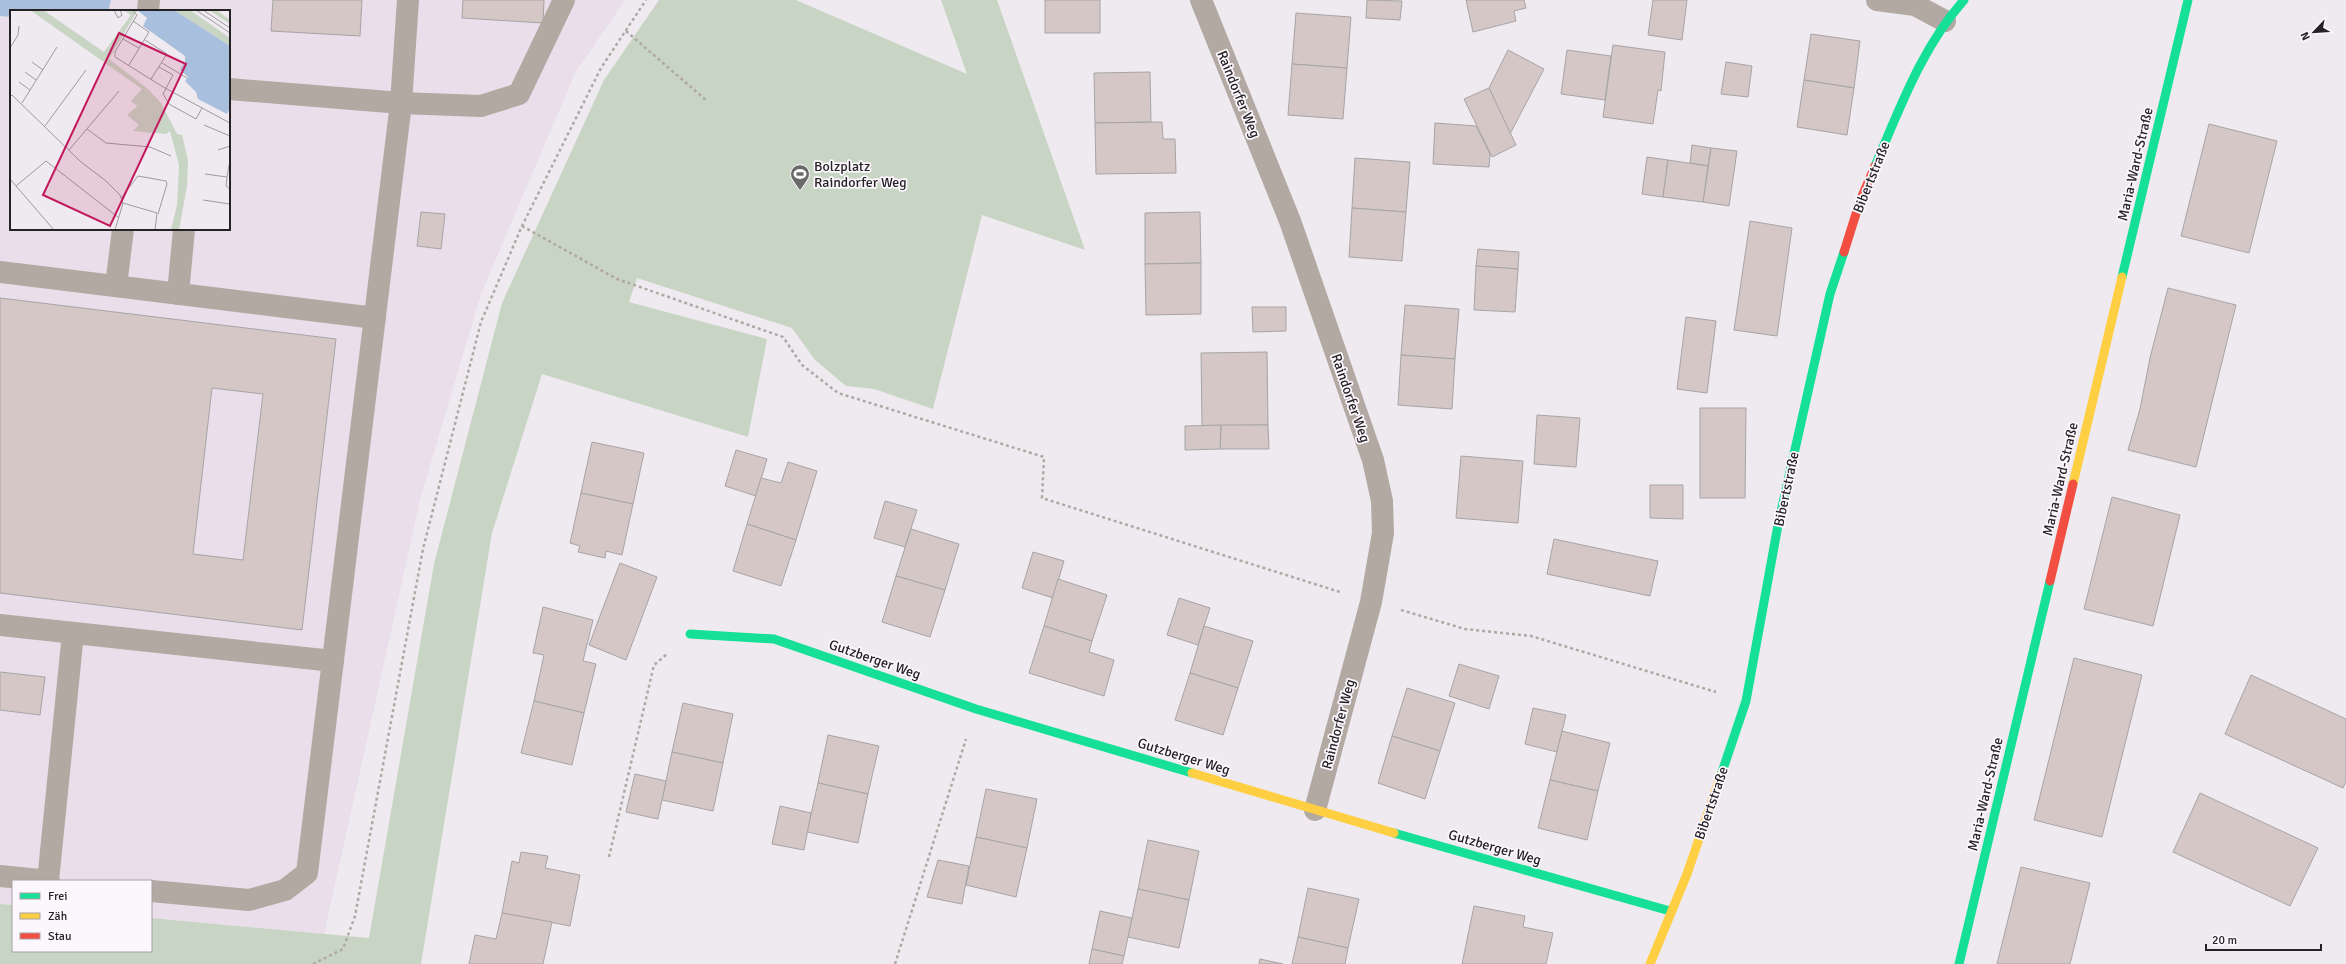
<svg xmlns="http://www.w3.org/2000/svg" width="2346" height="964" font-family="Signika,sans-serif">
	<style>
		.industrial { fill: #e9dee9 }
		.green { fill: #c8d5c4 }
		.water { fill: #a8bfdd }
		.building { fill: #d4c7c6; stroke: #a7a4a6; fill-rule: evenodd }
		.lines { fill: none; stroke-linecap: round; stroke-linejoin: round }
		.path { stroke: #afa8a3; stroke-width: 2.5; stroke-dasharray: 3 3; stroke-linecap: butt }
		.lane { stroke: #b2a9a2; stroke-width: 22 }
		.street { stroke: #b2a9a2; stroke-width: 22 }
		.fast { stroke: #16e098; stroke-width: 9 }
		.slow { stroke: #ffcf43; stroke-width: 9 }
		.jam { stroke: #f24e42; stroke-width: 9 }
		.labels { text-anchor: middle; stroke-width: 3.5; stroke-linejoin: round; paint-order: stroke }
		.street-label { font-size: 14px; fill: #252225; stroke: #fcf6fd }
		.poi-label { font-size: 14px; fill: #252225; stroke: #fcf6fd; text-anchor: start }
		.inset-road { fill: none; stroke: #9e9a9e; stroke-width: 1 }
		.view { fill: #c2185b; fill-opacity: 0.15; stroke: #c2185b; stroke-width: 2 }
		.inset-edge { fill: none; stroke: #252225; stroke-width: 2 }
	</style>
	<rect width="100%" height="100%" fill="#eeeaef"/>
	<!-- industrial -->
	<polygon class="industrial" points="111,0 625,0 575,73 481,294 421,496 324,934 151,918 151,881 13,881 13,905 0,904 0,16 11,17 11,229 229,229 229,11 108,11"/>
	<!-- green -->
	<polygon class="green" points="659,0 796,0 967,74 941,0 997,0 1085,250 982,215 933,409 874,389 846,386 815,360 792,328 637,278 629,302 767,339 748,437 542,374 492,533 421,964 0,964 0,904 13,905 13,951 151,951 151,918 369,938 434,564 502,303 604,80"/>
	<!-- water -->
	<polygon class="water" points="0,0 111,0 108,11 11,11 11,17 0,16"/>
	<!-- building -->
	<g class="building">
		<polygon points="273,0 362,0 360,36 271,31"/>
		<polygon points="463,0 544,0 543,23 462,18"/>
		<rect x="1045" y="0" width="55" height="33"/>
		<polygon points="1367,0 1402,1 1400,20 1366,18"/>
		<polygon points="1466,0 1524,0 1526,8 1514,11 1516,21 1473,32"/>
		<polygon points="1653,0 1687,0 1682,40 1648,35"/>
		<polygon points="1296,13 1351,17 1347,68 1292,64"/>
		<polygon points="1811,34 1860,41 1854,88 1804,80"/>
		<polygon points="1613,45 1665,52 1661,91 1658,90 1653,124 1603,117"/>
		<polygon points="1508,50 1544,69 1510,134 1489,88"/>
		<polygon points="1567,50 1611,56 1605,100 1561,94"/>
		<polygon points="1726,62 1752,66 1748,97 1721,94"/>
		<polygon points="1292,64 1347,68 1343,119 1288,115"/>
		<polygon points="1150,72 1151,122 1095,123 1094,73"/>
		<polygon points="1804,80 1854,88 1847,135 1797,127"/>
		<polygon points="1489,88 1516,145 1492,157 1464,99"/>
		<polygon points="1162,122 1163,139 1175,139 1176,173 1096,174 1095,123"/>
		<polygon points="1435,123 1476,126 1490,154 1489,167 1433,164"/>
		<polygon points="2209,124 2277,141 2249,253 2181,236"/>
		<polygon points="1692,145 1711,148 1708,166 1690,163"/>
		<polygon points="1711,148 1737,151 1729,206 1703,202"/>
		<polygon points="1647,157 1668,160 1663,197 1642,194"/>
		<polygon points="1355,158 1410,162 1406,212 1352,208"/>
		<polygon points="1668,160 1708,166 1703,202 1663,197"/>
		<polygon points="1352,208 1406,212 1402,261 1349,257"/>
		<polygon points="421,212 445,214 441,249 417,246"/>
		<polygon points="1200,212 1201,263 1145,264 1145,213"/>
		<polygon points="1750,221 1792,228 1777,336 1734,330"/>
		<polygon points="1478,249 1519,252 1518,269 1476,266"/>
		<polygon points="1201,263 1201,314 1146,315 1145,264"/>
		<polygon points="1476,266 1518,269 1515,312 1474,310"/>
		<polygon points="2168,288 2236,305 2196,467 2128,450 2140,409 2150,358"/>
		<path d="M0,298l336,41 -34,291 -302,-37zM212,388l51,6 -20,166 -50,-6z"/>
		<polygon points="1405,305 1459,309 1455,359 1401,355"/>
		<polygon points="1252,307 1286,307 1286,331 1253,332"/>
		<polygon points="1686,317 1716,321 1707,393 1677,389"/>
		<polygon points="1267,352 1268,425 1202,426 1201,353"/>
		<polygon points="1401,355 1455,359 1452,409 1398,405"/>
		<polygon points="1700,408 1746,408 1745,498 1700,498"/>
		<polygon points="1537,415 1580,418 1576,467 1534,464"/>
		<polygon points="1221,425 1268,425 1269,449 1220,449"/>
		<polygon points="1221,425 1220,449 1185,450 1185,426"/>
		<polygon points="592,442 644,453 633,504 581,493"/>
		<polygon points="736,450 767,459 756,496 725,486"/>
		<polygon points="1461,456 1523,461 1518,523 1456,518"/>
		<polygon points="788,462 817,471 796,540 747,524 761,478 781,483"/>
		<polygon points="1650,485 1683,485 1683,519 1650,518"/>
		<polygon points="581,493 633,504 622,555 606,551 605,558 578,552 580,546 570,543"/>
		<polygon points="2112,497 2180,515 2153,626 2084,609"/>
		<polygon points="885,501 917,510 905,547 874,538"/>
		<polygon points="747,524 796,540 781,586 733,571"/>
		<polygon points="911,529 959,544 945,590 896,576"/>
		<polygon points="1554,539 1658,561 1650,596 1547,574"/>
		<polygon points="1033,552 1064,561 1053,598 1022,588"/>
		<polygon points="620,563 657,577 626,660 589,645"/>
		<polygon points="896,576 945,590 930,637 882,622"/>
		<polygon points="1058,579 1107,595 1092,641 1044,626"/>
		<polygon points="1179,598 1210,608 1198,645 1167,635"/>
		<polygon points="543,607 593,620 583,661 596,664 584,713 534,701 544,655 533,653"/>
		<polygon points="1044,626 1092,641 1089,652 1114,660 1104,696 1029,673"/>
		<polygon points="1204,626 1253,641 1238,688 1190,673"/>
		<polygon points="2074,658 2142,675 2102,837 2034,820"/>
		<polygon points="1459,664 1499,676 1489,709 1449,696"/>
		<polygon points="0,672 45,677 40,715 0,710"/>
		<polygon points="1190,673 1238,688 1223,735 1175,720"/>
		<polygon points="2251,675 2346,719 2346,781 2343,788 2225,734"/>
		<polygon points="1407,688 1455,703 1440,751 1392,736"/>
		<polygon points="534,701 584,713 572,765 521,753"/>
		<polygon points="683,703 733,714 723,763 672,752"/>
		<polygon points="1533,708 1566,715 1557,752 1525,744"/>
		<polygon points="1562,731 1610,743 1598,791 1550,780"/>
		<polygon points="828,735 879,746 868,794 818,783"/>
		<polygon points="1392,736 1440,751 1425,799 1378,783"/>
		<polygon points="672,752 723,763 713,811 662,800"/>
		<polygon points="635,774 666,781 658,819 626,812"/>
		<polygon points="1550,780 1598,791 1587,840 1538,828"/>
		<polygon points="818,783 868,794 858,843 807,832"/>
		<polygon points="986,789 1037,799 1027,848 976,837"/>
		<polygon points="2200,793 2318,848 2290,906 2173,852"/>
		<polygon points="780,806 811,813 804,850 772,844"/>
		<polygon points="976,837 1027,848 1016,897 966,885"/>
		<polygon points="1148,840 1199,851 1189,900 1138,889"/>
		<polygon points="521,852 548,856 545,868 580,875 570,926 502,913 512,861 519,863"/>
		<polygon points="938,860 969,866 962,904 927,897"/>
		<polygon points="2021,867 2090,883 2070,964 1997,964"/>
		<polygon points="1308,888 1359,899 1348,948 1298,937"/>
		<polygon points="1138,889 1189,900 1179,948 1128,937"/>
		<polygon points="1474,906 1525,916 1523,927 1553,933 1546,964 1462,964"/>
		<polygon points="1100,911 1132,918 1124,956 1092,949"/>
		<polygon points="502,913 552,922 543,964 469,964 475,935 496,939"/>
		<polygon points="1298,937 1348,948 1345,964 1292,964"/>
		<polygon points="1092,949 1124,956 1122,964 1089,964"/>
		<polygon points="1260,959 1283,964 1259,964"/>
	</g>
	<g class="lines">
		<!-- path -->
		<g class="path">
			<polyline points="626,31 707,101"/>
			<polyline points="522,226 617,279 783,337 802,365 838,393 1044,457 1042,498 1340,592"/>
			<polyline points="1401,610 1465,629 1531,636 1716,692"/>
			<polyline points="609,857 654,665 667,654"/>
			<polyline points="313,964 343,949 355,916 423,549 481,322 522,226 601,68 646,0"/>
			<polyline points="895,964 966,739"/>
		</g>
		<!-- lane -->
		<g class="lane">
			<polyline points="148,11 149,0"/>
			<polyline points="229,89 401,103 481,106 519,94 564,0"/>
			<polyline points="0,272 375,318"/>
			<polyline points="116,286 123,229"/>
			<polyline points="178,294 184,229"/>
			<polyline points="0,625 333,661"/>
			<polyline points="0,876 49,881"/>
			<polyline points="48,881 73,633"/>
			<polyline points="151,891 249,900 285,890 307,873 401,103 408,0"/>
		</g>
		<!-- street -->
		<g class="street">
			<polyline points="1201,0 1290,221 1373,460 1382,501 1383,533 1371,602 1315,810"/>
			<polyline points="1877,0 1915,5 1945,21"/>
		</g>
		<!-- fast -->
		<g class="fast">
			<path d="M1875,166c25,-58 47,-119 89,-166"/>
			<polyline points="2122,277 2188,0"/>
			<polyline points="690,634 774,639 976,709 1192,773"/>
			<polyline points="1721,775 1746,701 1778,525 1830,294 1844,252"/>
			<polyline points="1394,833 1670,911"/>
			<polyline points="1959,964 2050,581"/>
		</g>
		<!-- slow -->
		<g class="slow">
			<polyline points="2073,484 2122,277"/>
			<polyline points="1192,773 1394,833"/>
			<polyline points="1650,964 1687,874 1721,775"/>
		</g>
		<!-- jam -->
		<g class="jam">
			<polyline points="1844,252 1860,201 1875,166"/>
			<polyline points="2050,581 2073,484"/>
		</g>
	</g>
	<!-- icons -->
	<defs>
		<symbol id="stadium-pin" viewBox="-11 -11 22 30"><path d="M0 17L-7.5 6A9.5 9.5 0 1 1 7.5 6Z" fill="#6b686c" stroke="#fcf6fd"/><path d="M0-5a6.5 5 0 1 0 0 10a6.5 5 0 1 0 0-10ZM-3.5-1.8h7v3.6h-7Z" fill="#fff"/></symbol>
	</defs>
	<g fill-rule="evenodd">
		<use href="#stadium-pin" x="789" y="163" width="22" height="30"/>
	</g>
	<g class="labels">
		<!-- street labels -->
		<g class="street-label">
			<text transform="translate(1239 94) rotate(68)" y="5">Raindorfer Weg</text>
			<text transform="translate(2135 164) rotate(-77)" y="5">Maria-Ward-Straße</text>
			<text transform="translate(1871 177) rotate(-68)" y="5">Bibertstraße</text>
			<text transform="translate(1351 398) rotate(71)" y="5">Raindorfer Weg</text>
			<text transform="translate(2060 479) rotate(-77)" y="5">Maria-Ward-Straße</text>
			<text transform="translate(1786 489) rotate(-78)" y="5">Bibertstraße</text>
			<text transform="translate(875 659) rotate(19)" y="5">Gutzberger Weg</text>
			<text transform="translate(1338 724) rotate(-75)" y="5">Raindorfer Weg</text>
			<text transform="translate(1184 756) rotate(17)" y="5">Gutzberger Weg</text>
			<text transform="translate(1985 794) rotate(-77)" y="5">Maria-Ward-Straße</text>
			<text transform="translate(1711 803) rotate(-71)" y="5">Bibertstraße</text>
			<text transform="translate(1495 847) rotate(16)" y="5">Gutzberger Weg</text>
		</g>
		<!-- poi labels -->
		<g class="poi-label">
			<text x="814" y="171">Bolzplatz<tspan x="814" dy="16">Raindorfer Weg</tspan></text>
		</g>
	</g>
	<!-- overview -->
	<g transform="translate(10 10)">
		<rect width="220" height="220" fill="#eeeaef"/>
		<path d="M20,0h13l61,42 27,-37 -8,-5 14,1 -28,48 39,30 13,14 16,31 5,1 6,25 -1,26 -8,44h-8l6,-25 2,-40 -9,-34 -4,3 -33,-3 6,-6 -12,-10 19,-16 -9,7 -6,-5 11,-12zM164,0h16l40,28v8zM199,0h8l13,10v4z" fill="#c8d5c4"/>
		<path d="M127,0h37l56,36v62l-3,6 -29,-15 -2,-7 -11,-11 3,-4 -8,-7 5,-8v-6l-42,-30 4,-8z" fill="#a8bfdd"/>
		<path class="inset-road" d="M104,0l4,8 4,-3 -2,-5M122,0l5,5 -22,37v5l50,31 65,35M186,0l34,23M193,0l27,18M113,29l16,9M135,30l22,14 -16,25M0,38l8,-13 1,-9M22,52l11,8M152,53l25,15M119,55l20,-33 -16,-11M149,57l14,8 -10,19 6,10 27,15 6,-11M15,62l11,8M9,72l11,8M0,87l2,-2 69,67 25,19 14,14 3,8 -8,27M12,93l35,-56M194,115l26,11M35,116l41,-56M77,119l19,14 44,4 21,9M59,140l50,-59M208,140l12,-4M195,164l22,3 -1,9 4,3M217,167l2,-12M0,169l44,51M6,176l30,-25 73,57M111,188l17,-22 28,5 1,3 -9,30M193,190l27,4M113,193l34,10 -2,17"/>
		<path class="view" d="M109,23l67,31 -76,162 -67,-31z"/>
		<rect width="220" height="220" class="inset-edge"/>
	</g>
	<!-- legend -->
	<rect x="12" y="880" width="140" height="72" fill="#fcf6fd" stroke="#a6a1a7"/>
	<rect x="20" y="893" width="20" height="6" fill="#16e098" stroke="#a6a1a7"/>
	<text x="48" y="900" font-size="12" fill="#252225">Frei</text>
	<rect x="20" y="913" width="20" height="6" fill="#ffcf43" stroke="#a6a1a7"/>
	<text x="48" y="920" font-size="12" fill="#252225">Zäh</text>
	<rect x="20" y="933" width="20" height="6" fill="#f24e42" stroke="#a6a1a7"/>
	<text x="48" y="940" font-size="12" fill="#252225">Stau</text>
	<!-- north arrow -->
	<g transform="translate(2314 32) rotate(245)" stroke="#fcf6fd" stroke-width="3" paint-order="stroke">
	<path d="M0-3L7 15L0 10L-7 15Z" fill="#252225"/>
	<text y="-6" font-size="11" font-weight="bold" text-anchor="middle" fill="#252225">N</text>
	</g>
	<!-- scale -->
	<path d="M2206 944v6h115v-6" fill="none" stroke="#252225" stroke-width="2"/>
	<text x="2212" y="944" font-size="12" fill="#252225" stroke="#fcf6fd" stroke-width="3" paint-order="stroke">20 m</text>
</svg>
